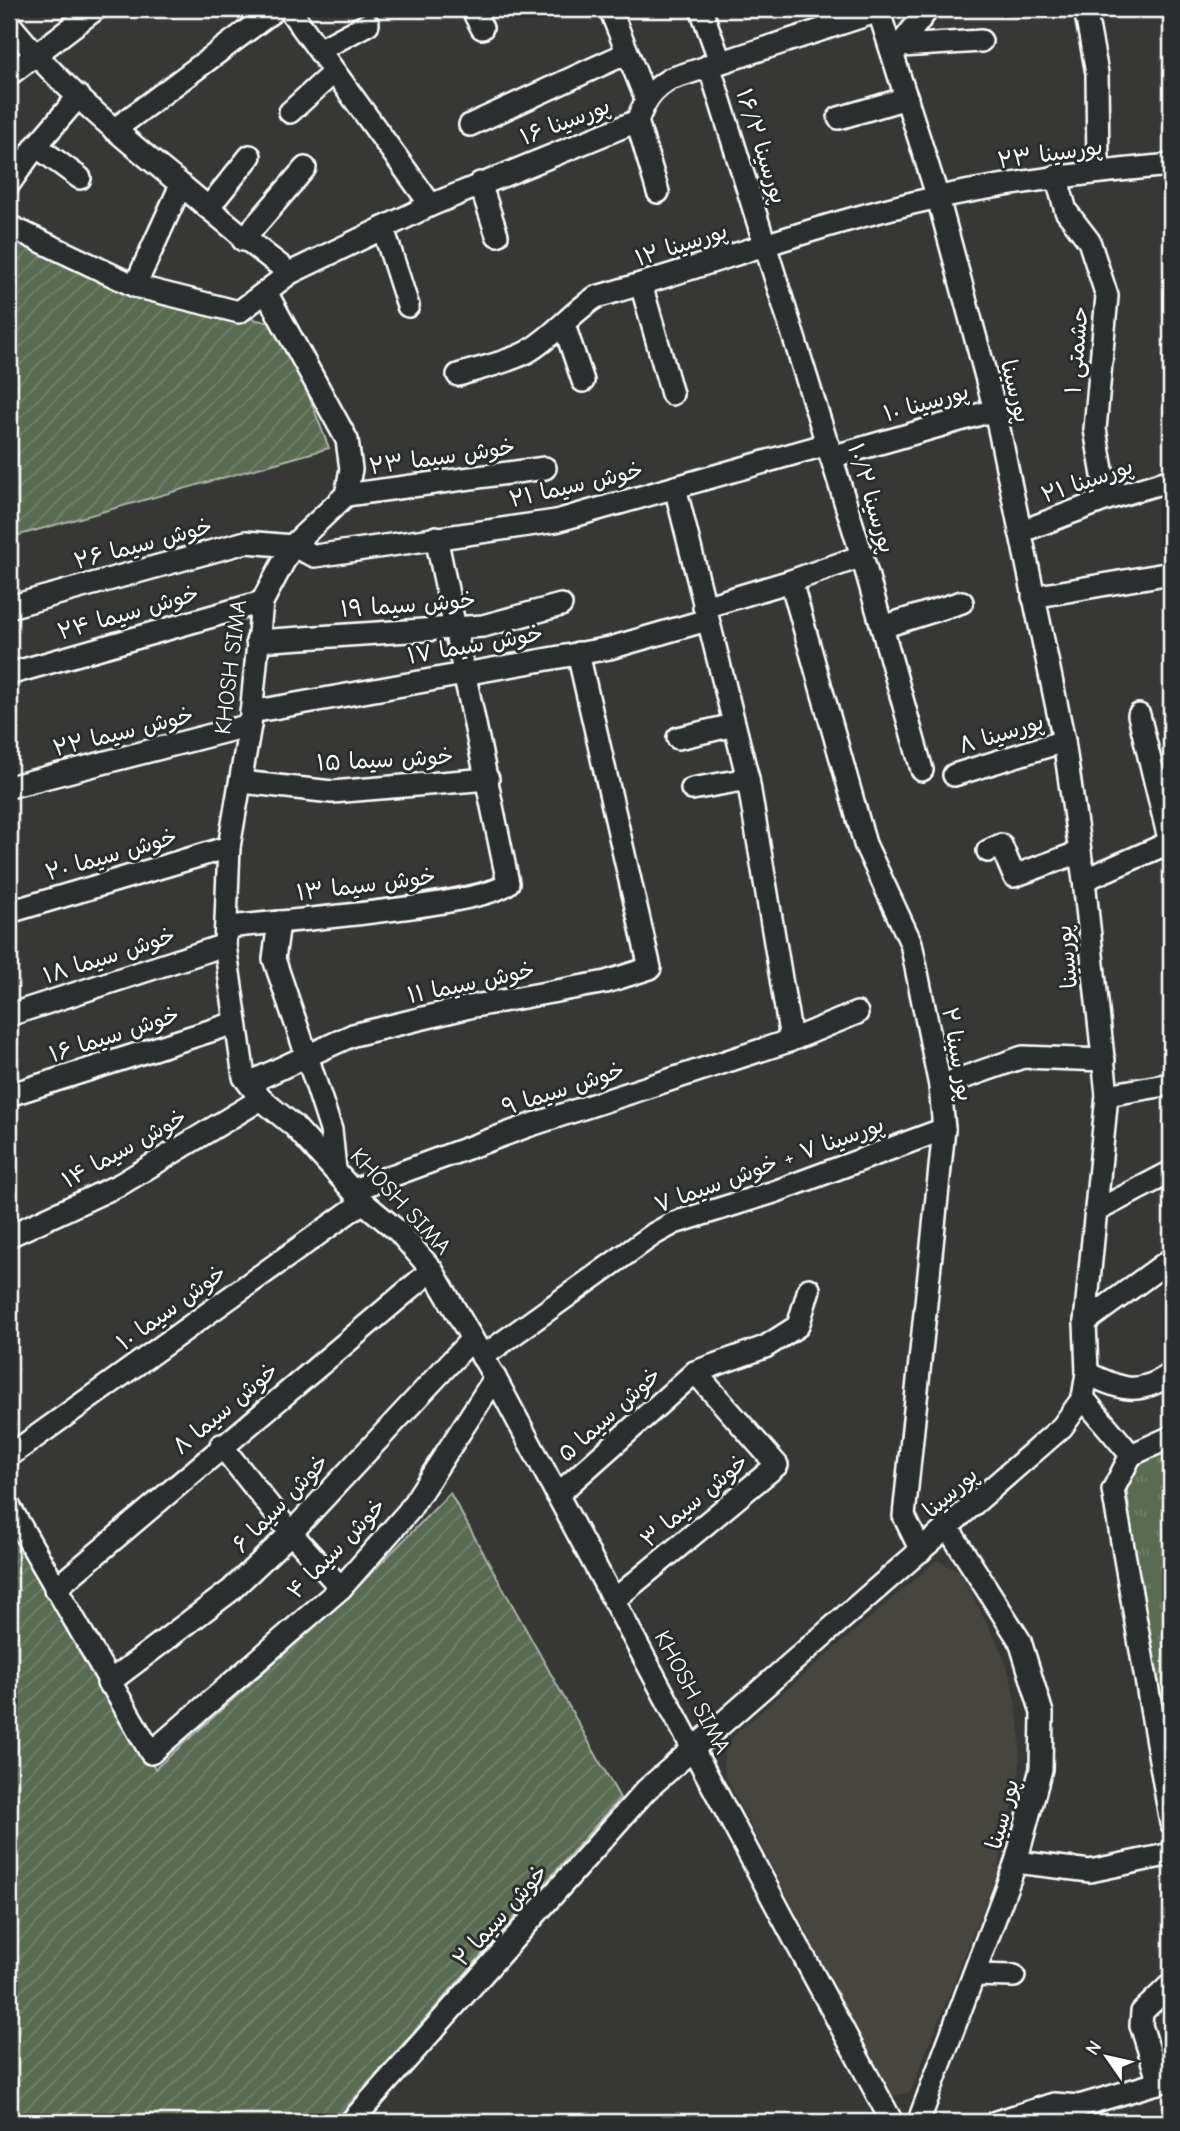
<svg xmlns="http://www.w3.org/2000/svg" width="1180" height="2131" font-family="'Comic Neue','Playpen Sans Arabic',sans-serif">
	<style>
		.built { fill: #47453f }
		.park { fill: url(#park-tufts); stroke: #acb4a9; stroke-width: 2 }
		.garden { fill: url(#garden-furrows); stroke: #acb4a9; stroke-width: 2 }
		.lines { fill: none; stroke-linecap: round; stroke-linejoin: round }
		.minor-casing { stroke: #fff; stroke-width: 26 }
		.minor { stroke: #2a2d2e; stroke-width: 21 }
		.labels { text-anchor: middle; stroke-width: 6; stroke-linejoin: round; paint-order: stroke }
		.street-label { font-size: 23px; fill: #fff; stroke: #2a2d2e }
	</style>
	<defs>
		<pattern id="park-tufts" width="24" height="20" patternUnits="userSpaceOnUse" patternTransform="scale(1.75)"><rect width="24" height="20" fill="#5a6a53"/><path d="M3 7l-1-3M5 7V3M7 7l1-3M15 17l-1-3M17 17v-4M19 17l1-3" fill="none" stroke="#73806d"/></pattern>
		<pattern id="garden-furrows" width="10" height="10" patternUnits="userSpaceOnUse" patternTransform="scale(1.75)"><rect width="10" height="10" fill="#5a6a53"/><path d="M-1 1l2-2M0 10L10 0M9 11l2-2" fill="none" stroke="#73806d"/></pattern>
	</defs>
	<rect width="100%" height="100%" fill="#373836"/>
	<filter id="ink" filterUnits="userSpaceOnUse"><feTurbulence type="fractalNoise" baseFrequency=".0143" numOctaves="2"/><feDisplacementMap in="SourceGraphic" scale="14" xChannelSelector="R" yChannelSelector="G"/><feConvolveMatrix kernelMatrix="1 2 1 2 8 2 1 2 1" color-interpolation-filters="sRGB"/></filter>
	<g filter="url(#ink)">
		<!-- built -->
		<polygon class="built" points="937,1560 959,1571 1000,1648 1012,1683 1020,1731 1019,1779 997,1873 911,2091 892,2097 726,1778 723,1764 725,1748 734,1735"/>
		<!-- park -->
		<polygon class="park" points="1171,1443 1171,1751 1130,1521 1126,1480 1147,1452"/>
		<!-- garden -->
		<g class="garden">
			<path d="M9,236c77,50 172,65 261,87l26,40 33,85 -320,90z"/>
			<polygon points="450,1493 620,1798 334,2122 9,2122 9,1525 155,1769 348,1597"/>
		</g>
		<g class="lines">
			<defs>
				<g id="minor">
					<polyline points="289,9 431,205"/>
					<polyline points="472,9 482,28"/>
					<polyline points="610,9 646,99"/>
					<polyline points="701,9 720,61"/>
					<polyline points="1085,9 1097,73 1098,172"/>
					<path d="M9,23c47,59 106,108 164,155 39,33 76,65 117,95"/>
					<polyline points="901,46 981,41"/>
					<polyline points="319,50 368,24"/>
					<polyline points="896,51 928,9"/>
					<polyline points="709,65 862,556 922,770"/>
					<polyline points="9,75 96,9"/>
					<polyline points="290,112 334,72"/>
					<polyline points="839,118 907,98"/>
					<polyline points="637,121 658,192"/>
					<polyline points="470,125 627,53"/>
					<polyline points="114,130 276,9"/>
					<polyline points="36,146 80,178"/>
					<polyline points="1056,176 1066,211 1089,241 1107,296 1095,429 1107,499"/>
					<polyline points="480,183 497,235"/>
					<polyline points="9,184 36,146 79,96"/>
					<polyline points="208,208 250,156"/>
					<path d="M9,226l126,60 104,26 51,-39 141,-68 206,-84c8,-20 14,-31 33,-42l209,-68"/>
					<polyline points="383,228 408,306"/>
					<polyline points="243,240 305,168"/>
					<polyline points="641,284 672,394"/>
					<polyline points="135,286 181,185"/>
					<polyline points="266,292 347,440 351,469 346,495 292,546 262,602 250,725 229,847 225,945 244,1077 261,1099 294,1126 363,1202 399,1232 432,1270 495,1378 892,2122"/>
					<polyline points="564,325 583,381"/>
					<path d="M458,375c22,-7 48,-12 69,-23 26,-15 44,-39 69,-55 115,-32 226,-75 343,-100 77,-16 154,-25 232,-32"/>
					<polyline points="831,457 995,410"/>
					<polyline points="675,487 748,779 791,1039"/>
					<polyline points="346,495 545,468"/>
					<polyline points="1020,532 1107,499 1171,480"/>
					<polyline points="791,581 865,844 911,943 940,1086 944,1129 904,1516 921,1551"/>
					<polyline points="1033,597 1171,573"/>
					<polyline points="9,607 246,542 292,546 315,556 556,521 828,444"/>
					<polyline points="704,607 791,581 862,556"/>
					<polyline points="882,627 962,602"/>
					<polyline points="257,641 483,626 561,605"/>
					<polyline points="9,674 262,602"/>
					<polyline points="251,712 610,648 707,620"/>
					<polyline points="1139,715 1170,843"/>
					<polyline points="678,738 734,725"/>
					<polyline points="954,775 1064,741"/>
					<polyline points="242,782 332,792 488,779"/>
					<polyline points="9,787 250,725"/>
					<polyline points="692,789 748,779"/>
					<polyline points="988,851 1001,845 1014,876 1080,852"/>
					<polyline points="1084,880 1171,842"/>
					<polyline points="9,912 229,847"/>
					<path d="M226,927c43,-4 262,-22 282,-44l-72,-346"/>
					<polyline points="9,1015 225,945"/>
					<polyline points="249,1083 307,1056 274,959 279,922"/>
					<polyline points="940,1086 1023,1057 1104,1060"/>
					<polyline points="9,1095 235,1023"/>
					<polyline points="1107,1095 1171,1084"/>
					<polyline points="335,1169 331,1130 307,1056 353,1035 469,1007 606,982 650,968 578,653"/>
					<polyline points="353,1190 528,1126 789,1041 857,1013"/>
					<polyline points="1096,1211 1171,1172"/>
					<polyline points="9,1236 121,1184 261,1099"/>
					<polyline points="1085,1322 1171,1259"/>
					<polyline points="482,1357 654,1234 674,1223 774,1192 944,1129"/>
					<path d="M1087,1373c34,17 51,23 84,1"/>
					<polyline points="1083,1398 1131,1455"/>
					<polyline points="221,1445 291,1533 341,1588"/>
					<polyline points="1131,1455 1113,1490 1171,1823"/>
					<polyline points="1131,1455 1171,1437"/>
					<polyline points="9,1456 363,1202"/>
					<polyline points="557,1495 695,1372 765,1347 798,1326 809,1289"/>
					<polyline points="9,1506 151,1753 341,1588 408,1512 495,1378"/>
					<polyline points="55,1589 432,1270"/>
					<polyline points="614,1600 777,1465 695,1372"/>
					<polyline points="108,1683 230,1591 291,1533 471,1340"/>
					<polyline points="1016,1862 1090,1871 1171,1854"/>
					<polyline points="974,1975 1014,1976"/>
					<polyline points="1159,2083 1141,2025 1142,2012 1171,1984"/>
					<polyline points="351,2122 646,1790 1062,1427 1083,1398 1087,1373 1085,1322 1107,1095 1084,880 1064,741 995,410 938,198 878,9"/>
					<polyline points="922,2122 921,2115 1016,1862 1041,1769 1042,1713 1020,1641 948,1528"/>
					<polyline points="996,2122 1054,2104 1079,2106 1171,2079"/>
				</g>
			</defs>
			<!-- minor casing -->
			<use href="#minor" class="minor-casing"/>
			<!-- minor -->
			<use href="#minor" class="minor"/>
		</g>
	</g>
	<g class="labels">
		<!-- street labels -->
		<g class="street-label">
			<text transform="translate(565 121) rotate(-21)" y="8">پورسینا ۱۶</text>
			<text transform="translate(762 146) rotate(72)" y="8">پورسینا ۱۶/۲</text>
			<text transform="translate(1050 153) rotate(-8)" y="8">پورسینا ۲۳</text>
			<text transform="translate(681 244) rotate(-18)" y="8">پورسینا ۱۲</text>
			<text transform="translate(1076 350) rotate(-85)" y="8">حشمتی ۱</text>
			<text transform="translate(1016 391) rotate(76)" y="8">پورسینا</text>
			<text transform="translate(926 402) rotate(-16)" y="8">پورسینا ۱۰</text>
			<text transform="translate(442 456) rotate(-8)" y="8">خوش سیما ۲۳</text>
			<text transform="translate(1087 480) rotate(-19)" y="8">پورسینا ۲۱</text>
			<text transform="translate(576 484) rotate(-13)" y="8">خوش سیما ۲۱</text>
			<text transform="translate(872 498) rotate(73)" y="8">پورسینا ۱۰/۲</text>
			<text transform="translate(143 543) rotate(-15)" y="8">خوش سیما ۲۶</text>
			<text transform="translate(408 604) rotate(-4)" y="8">خوش سیما ۱۹</text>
			<text transform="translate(128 612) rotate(-16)" y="8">خوش سیما ۲۴</text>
			<text transform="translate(475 644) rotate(-10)" y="8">خوش سیما ۱۷</text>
			<text transform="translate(230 667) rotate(-83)" y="8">KHOSH SIMA</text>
			<text transform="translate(123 731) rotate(-14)" y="8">خوش سیما ۲۲</text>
			<text transform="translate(1001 733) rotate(-17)" y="8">پورسینا ۸</text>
			<text transform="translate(385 759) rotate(-3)" y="8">خوش سیما ۱۵</text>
			<text transform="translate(111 854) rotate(-16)" y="8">خوش سیما ۲۰</text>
			<text transform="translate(366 884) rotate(-7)" y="8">خوش سیما ۱۳</text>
			<text transform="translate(109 955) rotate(-18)" y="8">خوش سیما ۱۸</text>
			<text transform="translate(1066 957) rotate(-96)" y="8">پورسینا</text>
			<text transform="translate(471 982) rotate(-12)" y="8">خوش سیما ۱۱</text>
			<text transform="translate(114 1034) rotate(-18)" y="8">خوش سیما ۱۶</text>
			<text transform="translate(958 1054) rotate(80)" y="8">پور سینا ۲</text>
			<text transform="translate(563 1088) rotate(-18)" y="8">خوش سیما ۹</text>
			<text transform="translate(124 1148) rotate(-29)" y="8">خوش سیما ۱۴</text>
			<text transform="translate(769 1164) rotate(-20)" y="8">پورسینا ۷ + خوش سیما ۷</text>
			<text transform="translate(401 1201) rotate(47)" y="8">KHOSH SIMA</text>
			<text transform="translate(171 1307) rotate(-36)" y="8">خوش سیما ۱۰</text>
			<text transform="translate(225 1408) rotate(-40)" y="8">خوش سیما ۸</text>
			<text transform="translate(609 1414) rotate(-42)" y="8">خوش سیما ۵</text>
			<text transform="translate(950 1492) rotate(-41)" y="8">پورسینا</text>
			<text transform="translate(694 1500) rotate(-40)" y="8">خوش سیما ۳</text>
			<text transform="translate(280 1503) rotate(-46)" y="8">خوش سیما ۶</text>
			<text transform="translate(336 1548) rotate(-46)" y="8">خوش سیما ۴</text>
			<text transform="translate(693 1692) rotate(62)" y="8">KHOSH SIMA</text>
			<text transform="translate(1002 1814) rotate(-75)" y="8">پور سینا</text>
			<text transform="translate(500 1915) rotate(-48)" y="8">خوش سیما ۲</text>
		</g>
	</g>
	<!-- margin -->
	<rect width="1180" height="2131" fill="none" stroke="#2a2d2e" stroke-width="35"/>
	<rect x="18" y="18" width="1145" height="2096" fill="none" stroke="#fff" stroke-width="2.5" filter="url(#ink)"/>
	<!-- north arrow -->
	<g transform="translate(1107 2057) rotate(304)" stroke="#2a2d2e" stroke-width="5" paint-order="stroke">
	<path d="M0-5L12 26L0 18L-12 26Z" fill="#ffffff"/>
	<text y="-10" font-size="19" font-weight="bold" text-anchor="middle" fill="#ffffff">N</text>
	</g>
</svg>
